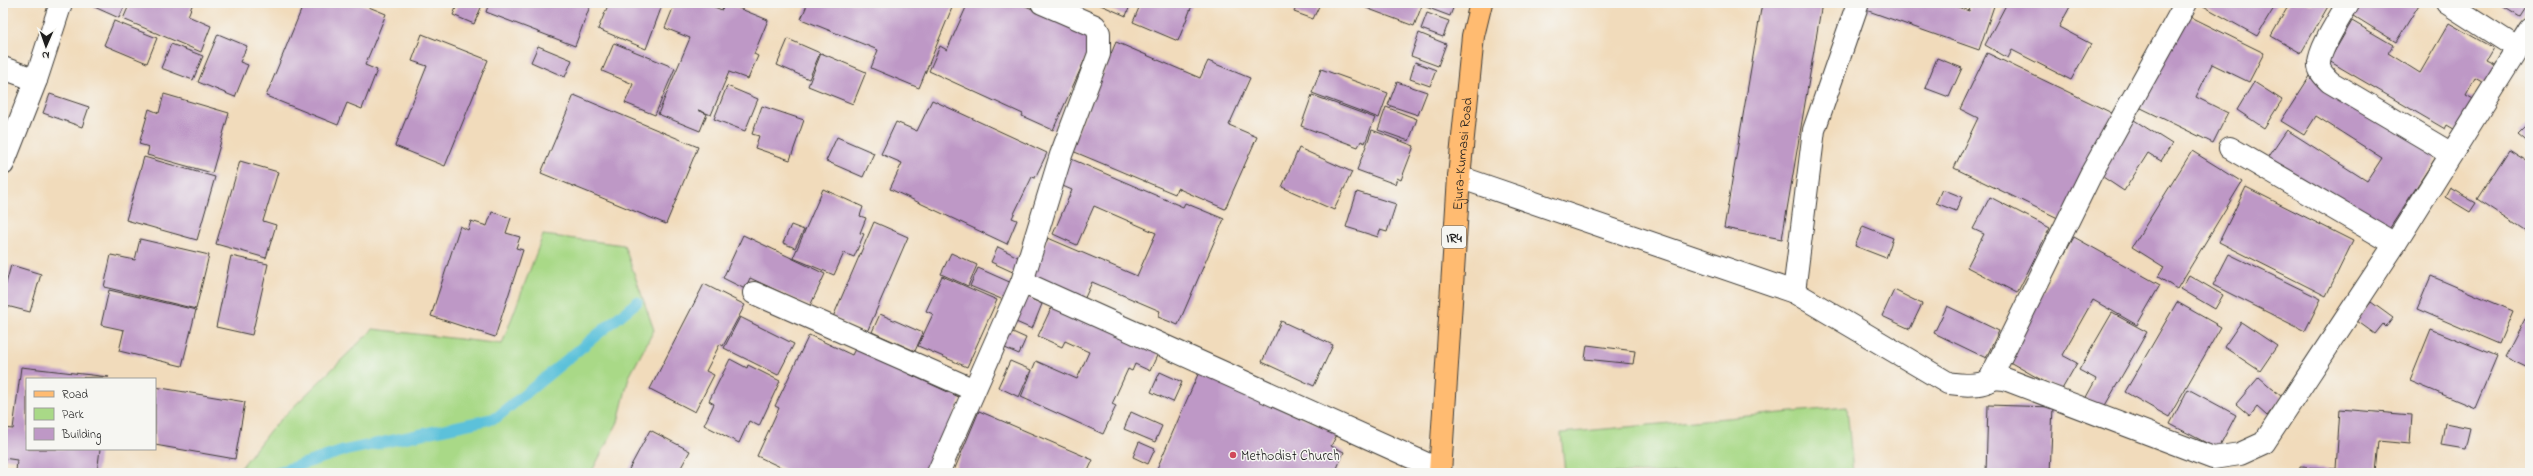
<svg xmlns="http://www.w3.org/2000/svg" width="2533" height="476" font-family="'Indie Flower',sans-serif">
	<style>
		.green { fill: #a9d987; stroke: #627a52 }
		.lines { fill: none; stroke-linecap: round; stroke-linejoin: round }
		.stream { stroke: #5cc1da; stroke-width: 11 }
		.building { fill: #be98c6 }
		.minor-casing { stroke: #3c3934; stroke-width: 24 }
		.primary-casing { stroke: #3c3934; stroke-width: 24 }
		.minor { stroke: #fff; stroke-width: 22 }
		.primary { stroke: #ffbb71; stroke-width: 22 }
		.poi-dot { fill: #d1495b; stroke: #f6f6f2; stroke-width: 1.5 }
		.labels { text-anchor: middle; stroke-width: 3; stroke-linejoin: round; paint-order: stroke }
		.shield { fill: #f6f6f2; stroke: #5d5d5c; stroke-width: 1 }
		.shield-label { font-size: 13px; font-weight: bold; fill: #1c1c1c }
		.street-label { font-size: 14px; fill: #1c1c1c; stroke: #f6f6f2 }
		.poi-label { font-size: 14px; fill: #1c1c1c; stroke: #f6f6f2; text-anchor: start }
	</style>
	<rect width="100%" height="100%" fill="#f6f6f2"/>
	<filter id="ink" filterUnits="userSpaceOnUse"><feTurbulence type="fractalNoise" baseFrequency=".025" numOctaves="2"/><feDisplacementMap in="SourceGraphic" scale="8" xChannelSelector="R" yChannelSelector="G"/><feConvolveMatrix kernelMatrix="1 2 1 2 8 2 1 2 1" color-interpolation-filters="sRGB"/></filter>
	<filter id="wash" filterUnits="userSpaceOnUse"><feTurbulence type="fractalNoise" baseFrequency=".012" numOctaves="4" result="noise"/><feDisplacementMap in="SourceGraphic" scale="16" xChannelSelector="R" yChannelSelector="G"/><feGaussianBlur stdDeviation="0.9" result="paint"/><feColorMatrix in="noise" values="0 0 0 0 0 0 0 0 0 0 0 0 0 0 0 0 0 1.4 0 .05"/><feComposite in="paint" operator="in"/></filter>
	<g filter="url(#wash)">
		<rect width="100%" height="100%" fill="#f1dbbb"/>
		<!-- green -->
		<g class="green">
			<polygon points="543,235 624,245 654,330 629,377 618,422 591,473 237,473 271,429 373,329 502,344"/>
			<polygon points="1847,407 1853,473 1565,473 1561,433"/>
		</g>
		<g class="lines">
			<!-- stream -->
			<polyline class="stream" points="275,473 343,451 496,418 637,302"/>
		</g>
		<g id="blocks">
			<!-- building -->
			<g class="building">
				<polygon points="91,3 126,3 119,18 90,5"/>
				<polygon points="130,3 193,3 188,16 211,26 201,52 123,19"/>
				<polygon points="304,3 359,3 386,14 365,65 377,70 362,109 347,103 338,125 266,96"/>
				<polygon points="458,3 483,3 474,24 453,15"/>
				<polygon points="489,3 583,3 590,6 575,46 486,12"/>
				<polygon points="609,3 663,3 646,49 598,29"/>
				<polygon points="675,3 704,3 722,10 724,3 726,3 768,20 754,54 758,56 748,79 729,72 711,115 698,110 707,114 700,131 658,114 690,38 665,28"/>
				<polygon points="808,3 954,3 919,88 871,68 878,50 801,19"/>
				<polygon points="968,3 1019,3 1095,37 1053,130 1022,116 1023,114 929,71 940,46 947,50"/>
				<polygon points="1096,3 1131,3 1126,16"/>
				<polygon points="1141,3 1193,3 1178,41 1133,22"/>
				<polygon points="1298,3 1318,3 1320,4 1313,19 1294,12"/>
				<polygon points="1353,3 1423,3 1414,26"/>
				<polygon points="1428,3 1455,3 1450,16 1426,7"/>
				<polygon points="1762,3 1822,3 1782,239 1724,228"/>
				<polygon points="1862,3 1947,3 1969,11 1972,3 1995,3 1979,50 1860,8"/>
				<polygon points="2007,3 2072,3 2059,27 2091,44 2071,80 2012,50 2008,58 1985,45"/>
				<polygon points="2198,3 2277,3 2257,36"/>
				<polygon points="2290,3 2330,3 2301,53 2271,36"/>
				<polygon points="2351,3 2420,3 2396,42 2346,11"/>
				<polygon points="2497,3 2529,3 2520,17"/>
				<polygon points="1427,13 1449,21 1443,37 1421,29"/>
				<polygon points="2185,14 2264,53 2249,82 2212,64 2196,97 2228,113 2213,143 2139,107"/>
				<polygon points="114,21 157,38 147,63 104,45"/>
				<polygon points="2352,21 2393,45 2388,53 2420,73 2449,23 2493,48 2486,60 2498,66 2487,85 2475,78 2466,95 2477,101 2459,132 2447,125 2445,129 2329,61"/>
				<polygon points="1419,33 1446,44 1438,66 1411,56"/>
				<polygon points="218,34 247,46 240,62 248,65 235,97 198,82"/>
				<polygon points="422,34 488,60 445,166 395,146 427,66 412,61"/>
				<polygon points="788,39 820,53 809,79 777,65"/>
				<polygon points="1116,42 1200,78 1208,61 1250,78 1229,125 1257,137 1225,209 1177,188 1175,194 1070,150"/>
				<polygon points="614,43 675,68 655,115 625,103 633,84 602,71"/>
				<polygon points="171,44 203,56 193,80 161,68"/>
				<polygon points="538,46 572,60 565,77 531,62"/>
				<polygon points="821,53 866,72 853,104 808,86"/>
				<polygon points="1987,53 2114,114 2062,220 1954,168 1978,118 1960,109"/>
				<polygon points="1937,58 1962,68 1949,97 1925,88"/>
				<polygon points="1415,62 1436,70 1430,86 1410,79"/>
				<polygon points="1321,69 1388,93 1379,118 1312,93"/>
				<polygon points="2312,73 2438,154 2386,234 2268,158 2287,130 2367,181 2382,158 2316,116 2304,135 2281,121"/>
				<polygon points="1397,82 1427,92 1418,115 1388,105"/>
				<polygon points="2254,82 2282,100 2264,128 2237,110"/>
				<polygon points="727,86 758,99 745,131 714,119"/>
				<polygon points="50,94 89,107 82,127 43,113"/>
				<polygon points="164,94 229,113 212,173 147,155 149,147 139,144 149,109 159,113"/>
				<polygon points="574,95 698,147 666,224 541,173"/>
				<polygon points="1312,95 1375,118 1365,143 1361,141 1358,147 1301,126"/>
				<polygon points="932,100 1047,153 1035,178 1032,177 1012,218 1017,220 1007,244 890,189 902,163 881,154 896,122 917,131"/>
				<polygon points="762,106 804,120 790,160 755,148 759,136 752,134"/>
				<polygon points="1386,107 1417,119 1409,141 1378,130"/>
				<polygon points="2134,120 2172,144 2161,161 2148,153 2124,191 2100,175"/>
				<polygon points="2530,122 2530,144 2518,134"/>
				<polygon points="1372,130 1414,146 1401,180 1397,178 1395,184 1357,170"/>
				<polygon points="837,137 874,153 863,177 826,161"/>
				<polygon points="1299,148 1352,172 1334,210 1282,187"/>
				<polygon points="2509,150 2530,163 2530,234 2477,199"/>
				<polygon points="2192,151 2242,182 2177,289 2158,277 2164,267 2132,247"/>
				<polygon points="144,157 215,177 197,240 126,220"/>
				<polygon points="1069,158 1183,207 1185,203 1224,219 1178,325 1158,317 1160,311 1092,282 1083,302 1030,279 1048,238 1137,276 1156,233 1094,206 1077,245 1053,234 1072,190 1058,184"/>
				<polygon points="240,161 278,172 263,221 276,225 266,258 216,244"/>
				<polygon points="2246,187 2353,241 2326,296 2219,242"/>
				<polygon points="2450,188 2476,203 2470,212 2445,197"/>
				<polygon points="823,189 863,207 860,216 866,218 860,233 864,234 854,257 844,253 834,275 793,258"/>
				<polygon points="1942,189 1962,197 1956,211 1936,203"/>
				<polygon points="1357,192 1396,204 1387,232 1380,230 1378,237 1346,227"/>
				<polygon points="1990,197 2050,228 2017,293 1967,267 1984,234 1973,229"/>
				<polygon points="492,212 511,218 506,233 520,237 516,248 523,250 495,337 431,316 460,226 468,230 471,221 487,226"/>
				<polygon points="874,222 908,237 867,332 833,317"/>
				<polygon points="791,225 804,230 795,248 783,243"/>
				<polygon points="1863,226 1893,238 1886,258 1855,246"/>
				<polygon points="743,235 825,274 810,306 750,278 745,289 723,278"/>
				<polygon points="2074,237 2160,285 2137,325 2093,300 2062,355 2077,363 2061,391 2006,360"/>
				<polygon points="140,239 209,255 196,309 104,287 111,255 135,260"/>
				<polygon points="998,247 1024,260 1017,274 991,262"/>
				<polygon points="951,253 977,265 968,286 941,274"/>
				<polygon points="2229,254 2321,299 2305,331 2213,285"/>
				<polygon points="231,256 268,264 252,335 216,327"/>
				<polygon points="11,265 41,274 30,312 3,305 3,295"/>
				<polygon points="978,268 1014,284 1006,301 970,286"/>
				<polygon points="2189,275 2223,295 2215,309 2181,289"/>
				<polygon points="942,276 997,300 967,367 918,346 933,314 926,311"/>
				<polygon points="2431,276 2513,311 2499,344 2417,309"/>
				<polygon points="704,284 745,305 723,346 720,344 706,371 714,375 695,412 650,389"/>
				<polygon points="109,290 196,310 182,366 119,351 124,330 101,325"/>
				<polygon points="1894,290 1922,304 1910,329 1882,316"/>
				<polygon points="1021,294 1042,304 1032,329 1009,319"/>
				<polygon points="1054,302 1160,349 1150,371 1135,364 1132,371 1128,369 1112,404 1116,406 1103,434 1021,397 1036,361 1077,379 1089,352 1065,341 1062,347 1038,336"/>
				<polygon points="2177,302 2221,327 2169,417 2125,392"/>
				<polygon points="2371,302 2393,318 2386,327 2383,324 2375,334 2357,321"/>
				<polygon points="1947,306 1999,331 1986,358 1934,333"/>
				<polygon points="2112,313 2147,332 2103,409 2085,399 2096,379 2079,370"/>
				<polygon points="880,314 923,333 915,351 872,332"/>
				<polygon points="740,317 794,344 778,375 724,348"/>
				<polygon points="2525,319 2530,321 2530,369 2505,357"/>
				<polygon points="1281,321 1333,345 1314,386 1262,362"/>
				<polygon points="2241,322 2277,346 2260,371 2224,347"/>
				<polygon points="1006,329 1026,338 1019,354 998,345"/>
				<polygon points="2431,329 2497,356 2475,408 2410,381"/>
				<polygon points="809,335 852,355 858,343 911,368 909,374 961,398 931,473 793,473 757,456 779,408 775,406"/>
				<polygon points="1587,345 1635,351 1633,364 1585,359"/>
				<polygon points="730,359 747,368 748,365 780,381 759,426 749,421 739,443 704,425 714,404 709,401"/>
				<polygon points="1010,361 1031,370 1019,397 998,387"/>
				<polygon points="21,367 109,377 27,379 27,449 100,449 97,473 16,472 17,460 3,458 3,428 13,429"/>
				<polygon points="1160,372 1182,382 1173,402 1151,392"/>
				<polygon points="1199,372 1338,433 1331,446 1344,452 1335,473 1155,473"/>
				<polygon points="2259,377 2282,397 2267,416 2257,407 2250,416 2236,404"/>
				<polygon points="155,387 245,402 235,459 155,445"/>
				<polygon points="2188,389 2236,415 2218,449 2170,424"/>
				<polygon points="1988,405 2053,407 2050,473 1986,473"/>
				<polygon points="2340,409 2412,415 2410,444 2378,441 2375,473 2299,473 2300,467 2336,469"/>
				<polygon points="979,411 1093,460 1087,473 953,473"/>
				<polygon points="1131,412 1162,426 1155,442 1124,429"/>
				<polygon points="2445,423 2470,428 2465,449 2441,445"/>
				<polygon points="650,430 690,451 678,473 627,473"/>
				<polygon points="1139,442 1155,449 1148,464 1133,457"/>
			</g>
		</g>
	</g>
	<g filter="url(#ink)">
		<use href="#blocks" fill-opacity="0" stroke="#3c3934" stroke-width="1"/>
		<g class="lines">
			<defs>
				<g id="minor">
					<path d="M2348,3c-8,15 -28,44 -29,60 -1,8 6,14 11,19l120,71"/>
					<polyline points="2447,3 2517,48"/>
					<polyline points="3,68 36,80"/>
					<polyline points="2230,148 2395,244"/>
					<polyline points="3,164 36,80 61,3"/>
					<path d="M1459,177l335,115 154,91c13,2 35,4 45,-5l12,1 208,79 27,-4 24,-11 131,-199 135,-215"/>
					<polyline points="1022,282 1440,470"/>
					<polyline points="1794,292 1814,130 1858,3"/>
					<polyline points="754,293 974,390"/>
					<polyline points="1989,381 2091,174 2186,3"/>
					<polyline points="938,473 1022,282 1061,155 1099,54 1099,33 1095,26 1042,3"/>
				</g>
				<g id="primary">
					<path id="s1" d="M1440,473l19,-296 14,-141 8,-33"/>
				</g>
			</defs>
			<!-- minor casing -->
			<use href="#minor" class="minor-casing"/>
			<!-- primary casing -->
			<use href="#primary" class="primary-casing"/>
			<!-- minor -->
			<use href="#minor" class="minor"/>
			<!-- primary -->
			<use href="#primary" class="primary"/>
		</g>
	</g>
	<!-- markers -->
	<circle class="poi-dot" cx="1233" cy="455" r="4"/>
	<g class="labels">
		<!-- shield labels -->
		<rect class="shield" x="1442" y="226" width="24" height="22" rx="3"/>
		<g class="shield-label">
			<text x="1454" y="242">IR4</text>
		</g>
		<!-- street labels -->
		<g class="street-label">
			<text dy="5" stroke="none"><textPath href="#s1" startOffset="320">Ejura-Kumasi Road</textPath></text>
		</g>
		<!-- poi labels -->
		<g class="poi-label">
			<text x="1241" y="460">Methodist Church</text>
		</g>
	</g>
	<!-- margin -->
	<rect width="2533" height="476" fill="none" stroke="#f6f6f2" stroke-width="16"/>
	<!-- legend -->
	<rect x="26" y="378" width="130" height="72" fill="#f6f6f2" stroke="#9f9f9c"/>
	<rect x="34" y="391" width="20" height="6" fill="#ffbb71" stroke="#9f9f9c"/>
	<text x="62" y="398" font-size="12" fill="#1c1c1c">Road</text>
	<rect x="34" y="408" width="20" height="12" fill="#a9d987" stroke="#9f9f9c"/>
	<text x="62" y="418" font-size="12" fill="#1c1c1c">Park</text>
	<rect x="34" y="428" width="20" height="12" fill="#be98c6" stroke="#9f9f9c"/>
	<text x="62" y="438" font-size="12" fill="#1c1c1c">Building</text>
	<!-- north arrow -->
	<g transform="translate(46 46) rotate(182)" stroke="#f6f6f2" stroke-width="3" paint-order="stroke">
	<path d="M0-3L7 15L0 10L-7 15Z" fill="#1c1c1c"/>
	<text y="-6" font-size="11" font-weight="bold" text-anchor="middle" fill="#1c1c1c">N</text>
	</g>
</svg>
